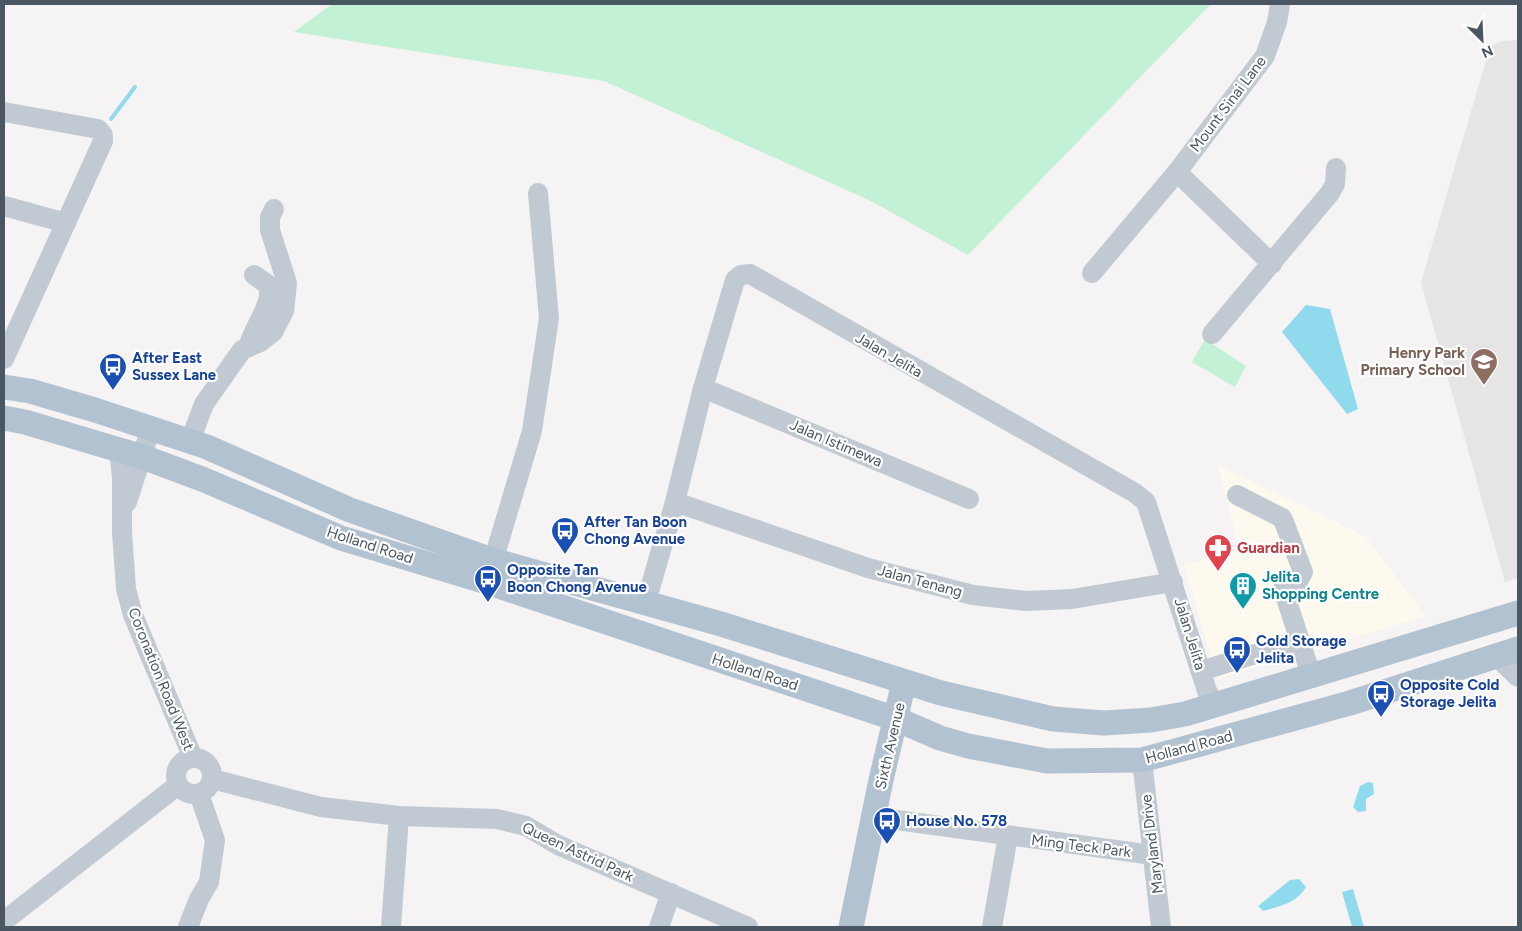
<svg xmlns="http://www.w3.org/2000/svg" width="1522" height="931" font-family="Figtree,sans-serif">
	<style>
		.commercial { fill: #fdf9ef }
		.education { fill: #e6e4e5 }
		.green { fill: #c3f1d5 }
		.water { fill: #90daee }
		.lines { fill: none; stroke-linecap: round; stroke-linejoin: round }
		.stream { stroke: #90daee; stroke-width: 4 }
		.minor { stroke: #c1cad2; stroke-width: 20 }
		.major { stroke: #b3c2d1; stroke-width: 25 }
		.labels { text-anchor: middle; stroke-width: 4.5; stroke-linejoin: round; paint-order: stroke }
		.street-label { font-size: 15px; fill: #4a5661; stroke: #fff }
		.education-label { font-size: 15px; font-weight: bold; fill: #785e54; stroke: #fff; text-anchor: end }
		.transit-label { font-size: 15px; font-weight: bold; fill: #164399; stroke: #fff; text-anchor: start }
		.health-label { font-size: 15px; font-weight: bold; fill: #be3a42; stroke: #fff; text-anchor: start }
		.culture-label { font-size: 15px; font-weight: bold; fill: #0d838f; stroke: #fff; text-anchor: start }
	</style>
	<rect width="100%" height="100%" fill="#f5f3f3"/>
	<!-- commercial -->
	<polygon class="commercial" points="1218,465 1365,536 1426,616 1217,679 1184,565 1239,549"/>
	<!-- education -->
	<polygon class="education" points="1518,40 1518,578 1505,582 1421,282 1490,47 1501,41"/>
	<!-- green -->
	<g class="green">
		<polygon points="332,4 1211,4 968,255 873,202 604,81 294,32"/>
		<polygon points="1205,339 1246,366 1235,387 1192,362"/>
	</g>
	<!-- water -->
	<g class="water">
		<polygon points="1306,305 1330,309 1358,409 1347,414 1282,332"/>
		<polygon points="1368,782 1373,783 1374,794 1366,799 1366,811 1358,812 1353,807 1360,786"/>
		<path d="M1299,879l7,8c-9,16 -26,19 -43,24l-5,-5 32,-26z"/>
		<polygon points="1353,889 1364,927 1352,927 1342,892"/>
	</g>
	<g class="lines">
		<!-- stream -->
		<polyline class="stream" points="111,119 135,87"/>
		<!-- minor -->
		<g class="minor">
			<polyline points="4,112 98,129 103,135 103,141 4,359"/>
			<polyline points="1177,172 1272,264"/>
			<polyline points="4,206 66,223"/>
			<polyline points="1092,273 1177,172 1265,56 1277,22 1280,4"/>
			<polyline points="1212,334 1330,193 1335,184 1336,168"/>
			<path d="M249,345c4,-18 27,-44 18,-61l-13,-9"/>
			<polyline points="703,388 969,499"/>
			<polyline points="190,441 204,404 242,350 260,342 273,332 284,311 287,283 270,230 270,217 274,209"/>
			<polyline points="119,449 122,478 122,532 126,589 133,615 193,758"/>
			<polyline points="1237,495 1282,518 1284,522 1303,572 1288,600"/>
			<polyline points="127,502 151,428"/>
			<polyline points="675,502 868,568 973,595 1026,601 1072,599 1173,582"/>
			<polyline points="489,575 532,431 549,318 538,193"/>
			<polyline points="1283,589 1312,678"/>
			<polyline points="646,602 675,502 703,388 735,280 741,275 750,274 1135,493 1146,502 1207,691 1216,706"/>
			<polyline points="1495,655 1518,677"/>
			<polyline points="1201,671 1300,640"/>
			<circle cx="194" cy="776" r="18"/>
			<polyline points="1142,760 1161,927"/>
			<polyline points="212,779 321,807 399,816 497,819 526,826 558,845 748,927"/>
			<polyline points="875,817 1153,855"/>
			<polyline points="4,921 178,785"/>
			<polyline points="188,927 199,899 209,882 215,840 199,794"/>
			<polyline points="391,927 399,816"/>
			<polyline points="659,927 671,893"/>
			<polyline points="992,927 1008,836"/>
		</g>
		<!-- major -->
		<g class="major">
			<polyline points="4,387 30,391 95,410 207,447 350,510 492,560 721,624 941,693 1053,719 1104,723 1151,720 1185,714 1518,613"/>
			<polyline points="4,418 25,422 143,457 202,479 341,538 487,582 896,719 940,738 968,746 1047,761 1142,760 1350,703 1518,649"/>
			<polyline points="851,927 881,780 904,682"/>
		</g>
	</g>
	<!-- icons -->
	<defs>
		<symbol id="school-pin" viewBox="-11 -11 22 30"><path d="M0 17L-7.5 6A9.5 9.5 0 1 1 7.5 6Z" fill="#8d6e63" stroke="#fff"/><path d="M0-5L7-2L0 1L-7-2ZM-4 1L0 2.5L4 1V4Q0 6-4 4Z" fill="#fff"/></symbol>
		<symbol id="bus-pin" viewBox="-11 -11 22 30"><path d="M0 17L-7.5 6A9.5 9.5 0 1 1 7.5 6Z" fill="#1a4fb4" stroke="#fff"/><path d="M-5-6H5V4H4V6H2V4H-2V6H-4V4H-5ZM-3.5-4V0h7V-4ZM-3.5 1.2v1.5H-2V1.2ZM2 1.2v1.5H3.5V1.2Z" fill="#fff"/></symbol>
		<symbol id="pharmacy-pin" viewBox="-11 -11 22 30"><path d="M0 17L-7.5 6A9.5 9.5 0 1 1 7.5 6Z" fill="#e0444e" stroke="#fff"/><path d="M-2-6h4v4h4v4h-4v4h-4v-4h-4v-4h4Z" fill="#fff"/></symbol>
		<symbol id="building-pin" viewBox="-11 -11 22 30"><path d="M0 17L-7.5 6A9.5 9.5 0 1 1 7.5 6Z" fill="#0f9aa8" stroke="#fff"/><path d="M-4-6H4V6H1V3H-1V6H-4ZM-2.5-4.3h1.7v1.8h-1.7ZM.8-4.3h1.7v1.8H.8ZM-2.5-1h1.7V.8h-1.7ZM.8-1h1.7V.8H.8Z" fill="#fff"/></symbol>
	</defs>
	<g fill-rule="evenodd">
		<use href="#school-pin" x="1468" y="346" width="32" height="43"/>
		<use href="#bus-pin" x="97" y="351" width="32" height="43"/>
		<use href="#bus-pin" x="549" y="515" width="32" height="43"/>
		<use href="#pharmacy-pin" x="1202" y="532" width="32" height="43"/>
		<use href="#bus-pin" x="472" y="563" width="32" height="43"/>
		<use href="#building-pin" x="1227" y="570" width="32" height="43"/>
		<use href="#bus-pin" x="1221" y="634" width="32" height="43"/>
		<use href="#bus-pin" x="1365" y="678" width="32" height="43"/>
		<use href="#bus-pin" x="871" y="805" width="32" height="43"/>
	</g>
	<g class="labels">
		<!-- street labels -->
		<g class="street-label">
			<text transform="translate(1228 104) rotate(-53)" y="5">Mount Sinai Lane</text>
			<text transform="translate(889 355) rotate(30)" y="5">Jalan Jelita</text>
			<text transform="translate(836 443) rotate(23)" y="5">Jalan Istimewa</text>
			<text transform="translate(370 545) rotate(18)" y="5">Holland Road</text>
			<text transform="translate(920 581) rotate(15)" y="5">Jalan Tenang</text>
			<text transform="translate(1190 634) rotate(73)" y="5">Jalan Jelita</text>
			<text transform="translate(755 672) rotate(18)" y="5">Holland Road</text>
			<text transform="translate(161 679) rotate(68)" y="5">Coronation Road West</text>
			<text transform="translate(890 746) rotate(-77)" y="5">Sixth Avenue</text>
			<text transform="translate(1189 747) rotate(-15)" y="5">Holland Road</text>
			<text transform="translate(1152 844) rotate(-97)" y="5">Maryland Drive</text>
			<text transform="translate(1081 846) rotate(7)" y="5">Ming Teck Park</text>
			<text transform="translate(578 852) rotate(25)" y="5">Queen Astrid Park</text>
		</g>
		<!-- education labels -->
		<g class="education-label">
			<text x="1465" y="358">Henry Park<tspan x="1465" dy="17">Primary School</tspan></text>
		</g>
		<!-- transit labels -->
		<g class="transit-label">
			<text x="132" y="363">After East<tspan x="132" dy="17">Sussex Lane</tspan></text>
			<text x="584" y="527">After Tan Boon<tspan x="584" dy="17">Chong Avenue</tspan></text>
			<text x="507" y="575">Opposite Tan<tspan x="507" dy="17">Boon Chong Avenue</tspan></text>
			<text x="1256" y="646">Cold Storage<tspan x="1256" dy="17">Jelita</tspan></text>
			<text x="1400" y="690">Opposite Cold<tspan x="1400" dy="17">Storage Jelita</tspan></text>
			<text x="906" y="826">House No. 578</text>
		</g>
		<!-- health labels -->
		<g class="health-label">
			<text x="1237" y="553">Guardian</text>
		</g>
		<!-- culture labels -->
		<g class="culture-label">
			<text x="1262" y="582">Jelita<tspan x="1262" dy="17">Shopping Centre</tspan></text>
		</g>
	</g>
	<!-- border -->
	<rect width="1522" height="931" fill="none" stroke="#4a5661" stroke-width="10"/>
	<!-- north arrow -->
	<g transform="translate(1482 40) rotate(156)" stroke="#ffffff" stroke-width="4" paint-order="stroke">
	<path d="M0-4L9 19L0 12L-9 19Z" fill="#4a5661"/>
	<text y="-8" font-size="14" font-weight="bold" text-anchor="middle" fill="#4a5661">N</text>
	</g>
</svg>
